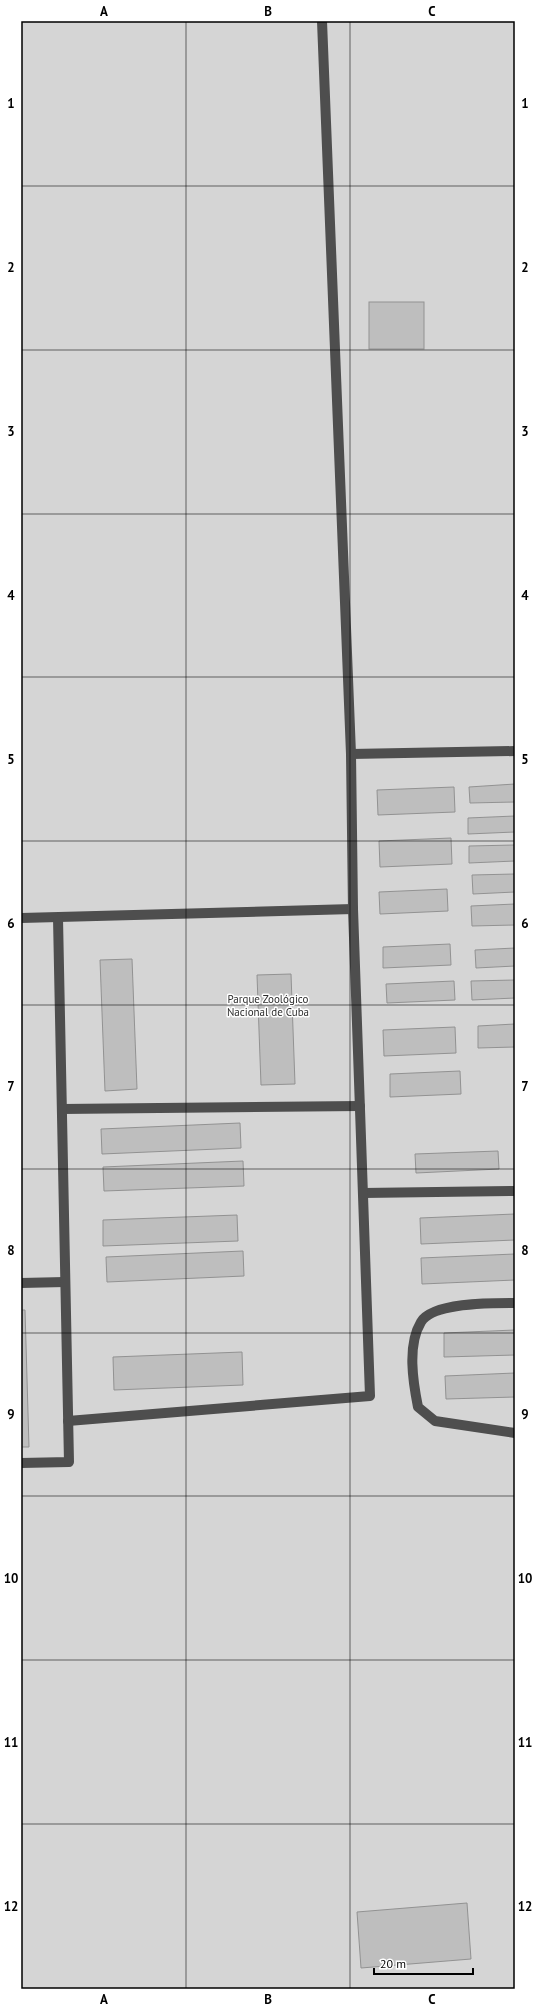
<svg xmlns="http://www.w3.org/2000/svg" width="536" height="2010" font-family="'PT Sans',sans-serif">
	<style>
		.green { fill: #d5d5d5 }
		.building { fill: #bebebe; stroke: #929292 }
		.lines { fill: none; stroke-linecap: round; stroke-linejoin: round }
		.minor { stroke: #4e4e4e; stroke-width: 10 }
		.grid { fill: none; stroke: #000; stroke-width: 1; stroke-opacity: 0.55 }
		.labels { text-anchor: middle; stroke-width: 3; stroke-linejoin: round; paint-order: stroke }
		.park-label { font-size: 11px; fill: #2c2c2c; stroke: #fff }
		.neatline { fill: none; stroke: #000; stroke-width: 1.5 }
		.grid-label { font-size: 13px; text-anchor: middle; font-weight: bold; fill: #000 }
	</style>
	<rect width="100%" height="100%" fill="#fff"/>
	<!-- green -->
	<rect class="green" x="21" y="21" width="494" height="1968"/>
	<!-- building -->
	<g class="building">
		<rect x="369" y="302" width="55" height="47"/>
		<polygon points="515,784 515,802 470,803 469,787"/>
		<polygon points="454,787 455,812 378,815 377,790"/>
		<polygon points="515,816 515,832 468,834 468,818"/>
		<polygon points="451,838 452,864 380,867 379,841"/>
		<polygon points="515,845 515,861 469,863 469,846"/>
		<polygon points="515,874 515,892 473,894 472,875"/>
		<polygon points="447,889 448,911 380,914 379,892"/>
		<polygon points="515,904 515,925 472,926 471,906"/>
		<polygon points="450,944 451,965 383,968 383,947"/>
		<polygon points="515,948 515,966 476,968 475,950"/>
		<polygon points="132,959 137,1089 105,1091 100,960"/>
		<polygon points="291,974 295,1084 261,1085 257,975"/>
		<polygon points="515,980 515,998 472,1000 471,981"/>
		<polygon points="454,981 455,1000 387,1003 386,984"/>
		<polygon points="515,1024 515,1047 478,1048 478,1026"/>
		<polygon points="455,1027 456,1053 384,1056 383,1030"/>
		<polygon points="460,1071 461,1094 390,1097 390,1074"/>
		<polygon points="240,1123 241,1148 102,1154 101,1129"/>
		<polygon points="498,1151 499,1169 416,1173 415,1154"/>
		<polygon points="243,1161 244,1186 104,1191 103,1167"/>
		<polygon points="515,1214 515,1240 421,1244 420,1218"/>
		<polygon points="237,1215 238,1241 103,1246 103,1220"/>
		<polygon points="243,1251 244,1276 107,1282 106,1257"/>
		<polygon points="515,1254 515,1280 422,1284 421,1258"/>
		<polygon points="21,1310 25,1310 29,1447 21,1447"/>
		<polygon points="515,1330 515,1355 444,1357 444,1333"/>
		<polygon points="242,1352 243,1385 114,1390 113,1357"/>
		<polygon points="515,1373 515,1397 446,1399 445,1376"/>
		<polygon points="467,1903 471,1959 361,1968 357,1912"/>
	</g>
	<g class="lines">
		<!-- minor -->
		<g class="minor">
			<polyline points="351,754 515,751"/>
			<polyline points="21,918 353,909"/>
			<polyline points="62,1109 360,1106"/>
			<polyline points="363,1193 515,1191"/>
			<polyline points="21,1283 65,1282"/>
			<path d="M515,1303c-21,0 -82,-1 -94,19 -14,23 -8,60 -3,85l17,14 80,12"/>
			<polyline points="68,1421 370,1396 353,909 351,754 322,21"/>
			<polyline points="21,1463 69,1462 58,918"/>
		</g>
	</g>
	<!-- grid -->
	<path class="grid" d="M186,21v1968M350,21v1968M21,186h494M21,350h494M21,514h494M21,677h494M21,841h494M21,1005h494M21,1169h494M21,1333h494M21,1496h494M21,1660h494M21,1824h494"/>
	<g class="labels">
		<!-- park labels -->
		<g class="park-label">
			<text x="268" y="1003">Parque Zoológico<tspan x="268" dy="13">Nacional de Cuba</tspan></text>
		</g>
	</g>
	<!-- border -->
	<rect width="536" height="2010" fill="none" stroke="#ffffff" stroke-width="44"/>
	<!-- scale -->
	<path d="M374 1968v6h99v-6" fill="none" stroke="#000000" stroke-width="2"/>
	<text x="380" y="1968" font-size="12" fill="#000000" stroke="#ffffff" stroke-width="3" paint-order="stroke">20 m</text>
	<rect x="22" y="22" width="492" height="1966" class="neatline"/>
	<g class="grid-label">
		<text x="104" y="16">A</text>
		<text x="268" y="16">B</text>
		<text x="432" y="16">C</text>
		<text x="11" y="108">1</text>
		<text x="525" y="108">1</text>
		<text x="11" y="272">2</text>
		<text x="525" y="272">2</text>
		<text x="11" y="436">3</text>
		<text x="525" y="436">3</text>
		<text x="11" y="600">4</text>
		<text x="525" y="600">4</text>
		<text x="11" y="764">5</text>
		<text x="525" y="764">5</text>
		<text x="11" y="928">6</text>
		<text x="525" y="928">6</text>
		<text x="11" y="1091">7</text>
		<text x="525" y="1091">7</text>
		<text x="11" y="1255">8</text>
		<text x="525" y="1255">8</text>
		<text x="11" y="1419">9</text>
		<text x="525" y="1419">9</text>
		<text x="11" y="1583">10</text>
		<text x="525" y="1583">10</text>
		<text x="11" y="1747">11</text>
		<text x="525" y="1747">11</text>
		<text x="11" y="1911">12</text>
		<text x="525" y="1911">12</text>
		<text x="104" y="2004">A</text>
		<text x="268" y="2004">B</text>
		<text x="432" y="2004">C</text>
	</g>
</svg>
